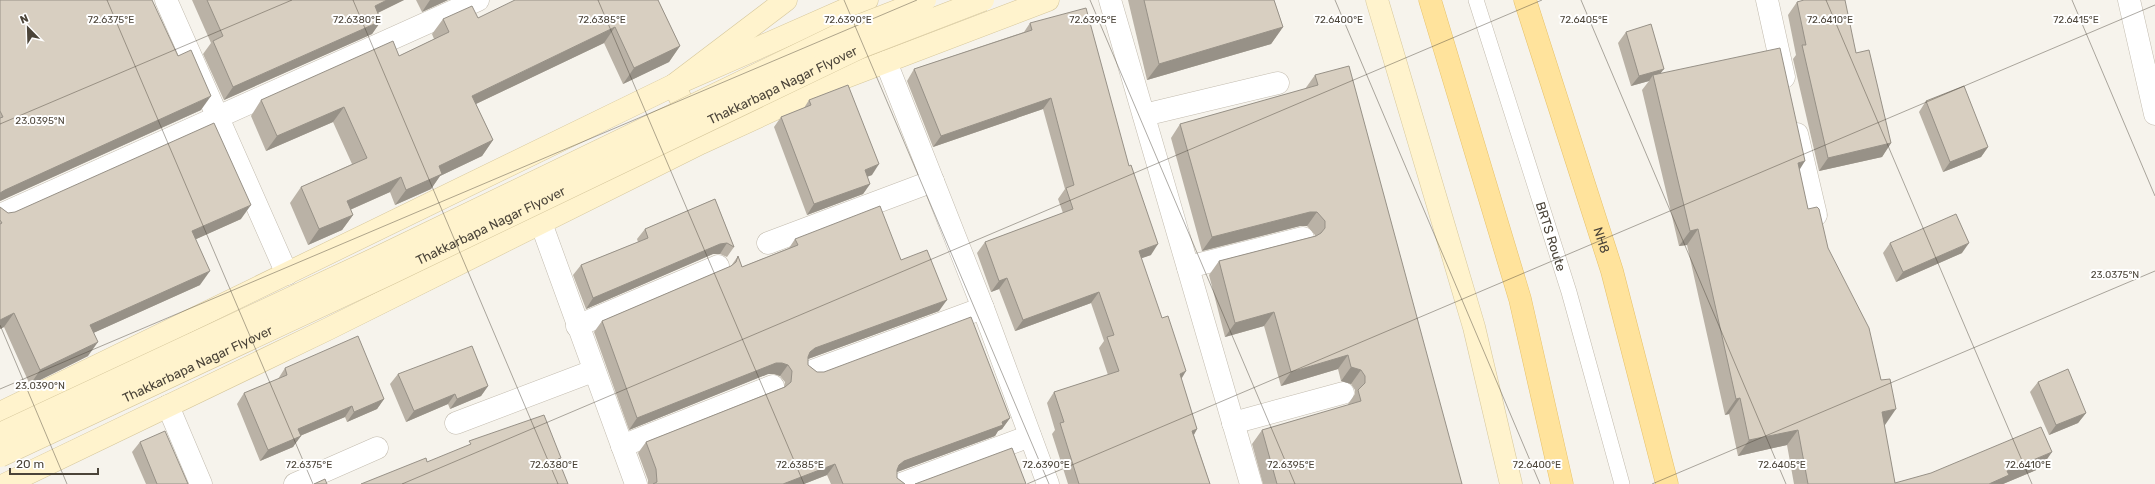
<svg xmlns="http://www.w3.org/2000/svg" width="2155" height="484" font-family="Rubik,sans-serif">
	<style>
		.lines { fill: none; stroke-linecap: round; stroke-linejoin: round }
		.lane-casing { stroke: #c2bbae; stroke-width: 16 }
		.street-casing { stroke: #c2bbae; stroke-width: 23 }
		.secondary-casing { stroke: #d6c79b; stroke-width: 23 }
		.primary-casing { stroke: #e6c16a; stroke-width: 23 }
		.lane { stroke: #fff; stroke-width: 15 }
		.street { stroke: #fff; stroke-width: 22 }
		.secondary { stroke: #fff3cd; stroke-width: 22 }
		.primary { stroke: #ffe39c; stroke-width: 22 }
		.secondary-bridge-casing { stroke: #d6c79b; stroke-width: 23; stroke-linecap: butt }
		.secondary-bridge { stroke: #fff3cd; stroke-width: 22 }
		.wall { fill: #bab2a6 }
		.shaded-wall { fill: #979187 }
		.building { fill: #d8cfc1; stroke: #979187 }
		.ticks { fill: none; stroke: #4b4439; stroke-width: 1; stroke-opacity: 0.45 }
		.labels { text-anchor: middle; stroke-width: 4; stroke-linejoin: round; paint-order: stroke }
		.street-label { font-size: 13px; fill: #4b4439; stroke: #fff }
		.ticks-label { font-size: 10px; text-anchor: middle; fill: #4b4439; stroke: #fff; stroke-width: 4; stroke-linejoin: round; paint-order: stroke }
	</style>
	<rect width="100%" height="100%" fill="#f6f3ec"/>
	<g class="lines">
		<defs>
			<g id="lane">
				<path id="s1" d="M1476,0l93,292 53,192"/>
			</g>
			<g id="street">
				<polyline points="166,0 287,274"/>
				<polyline points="1110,0 1251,484"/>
				<polyline points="1767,0 1784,77"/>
				<polyline points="2129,0 2155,114"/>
				<polyline points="886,62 983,308 1048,484"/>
				<polyline points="1144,115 1278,83"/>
				<polyline points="1797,134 1816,215"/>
				<polyline points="0,215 478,0"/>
				<polyline points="541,223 636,484"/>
				<polyline points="768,243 933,181"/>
				<polyline points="1188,267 1303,238"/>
				<polyline points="577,326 718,266"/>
				<polyline points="812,371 983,308"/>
				<polyline points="168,406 201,484"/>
				<polyline points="456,423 593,371"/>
				<polyline points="1233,423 1343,393"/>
				<polyline points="622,446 773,386"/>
				<polyline points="295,484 377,448"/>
				<polyline points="901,484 1030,436"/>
			</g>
			<g id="secondary">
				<polyline points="1377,0 1474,327 1511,484"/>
				<polyline points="694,127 674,85 786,0"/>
				<polyline points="0,413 674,85 867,0"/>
				<polyline points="6,484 328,329 701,143 838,80 1048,0"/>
			</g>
			<g id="primary">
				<polyline points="1430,0 1520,299 1562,484"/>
				<path id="s2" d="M1525,0l87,271 55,213"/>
			</g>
		</defs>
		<!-- lane casing -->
		<use href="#lane" class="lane-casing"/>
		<!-- street casing -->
		<use href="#street" class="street-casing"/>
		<!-- secondary casing -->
		<use href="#secondary" class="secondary-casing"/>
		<!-- primary casing -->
		<use href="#primary" class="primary-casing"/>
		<!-- lane -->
		<use href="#lane" class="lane"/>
		<!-- street -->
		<use href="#street" class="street"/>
		<!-- secondary -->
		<use href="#secondary" class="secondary"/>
		<!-- primary -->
		<use href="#primary" class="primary"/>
		<defs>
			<g id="secondary-bridge">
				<polyline points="0,434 381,256 853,28 925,0"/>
				<path id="s3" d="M0,456l389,-182 472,-227 122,-47"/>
			</g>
		</defs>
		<!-- secondary-bridge casing -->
		<use href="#secondary-bridge" class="secondary-bridge-casing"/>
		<!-- secondary-bridge -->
		<use href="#secondary-bridge" class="secondary-bridge"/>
	</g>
	<!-- wall -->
	<g class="wall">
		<polygon points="0,0 201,110 0,201"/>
		<polygon points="192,0 404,0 378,13 381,21 372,34 224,100 203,54 211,43"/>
		<polygon points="416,0 448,0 422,12"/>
		<polygon points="658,0 680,46 669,62 623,84 604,43 476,104 493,140 482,156 440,176 431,189 395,205 390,192 350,210 353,215 342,230 308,245 290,203 301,187 352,164 333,122 266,151 251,116 261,100 399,56 434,39 432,34 443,19 478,18"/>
		<polygon points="1128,0 1274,0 1283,27 1271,44 1147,80"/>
		<polygon points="1797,2 1856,53 1891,143 1882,157 1819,171 1793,59 1796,55 1788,15"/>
		<polygon points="1030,23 1151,255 1141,258 1181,379 1197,429 1194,435 1210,484 1068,484 1052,434 1055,430 1047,403 1054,392 1108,375 1099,348 1104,341 1091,303 1015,331 999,289 991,292 977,253 985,242 1063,213 1058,199 1065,189 1043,109 933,147 907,81 914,69 1024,32"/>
		<polygon points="1626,32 1660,73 1799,170 1808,209 1828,248 1885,425 1884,425 1895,483 2041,468 2003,484 1794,484 1787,445 1738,456 1729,414 1725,415 1687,245 1679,246 1642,90 1649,81 1631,86 1618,43"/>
		<polygon points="1315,75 1462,484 1263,484 1252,444 1262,430 1348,405 1348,404 1355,394 1355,390 1351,384 1341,381 1338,369 1281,386 1264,326 1225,337 1209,275 1219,261 1315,236 1315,235 1307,226 1300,226 1202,251 1171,138 1180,124 1305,89"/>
		<polygon points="809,100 872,175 867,177 870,184 863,194 807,215 774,127 781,117 804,108"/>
		<polygon points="1926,101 1988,147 1981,157 1943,172 1919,112"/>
		<polygon points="715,199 734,247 727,257 720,254 713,254 586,309 573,275 581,265 638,242 637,239 645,229"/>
		<polygon points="0,207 8,213 241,219 196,239 200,285 93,333 88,356 30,385 4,327 0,329"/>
		<polygon points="795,239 901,260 939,311 808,359 808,365 817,372 1010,418 1002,429 998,431 995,436 897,472 897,478 905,484 831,484 827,475 804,484 648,484 648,480 638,453 646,442 784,387 785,382 780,376 774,374 768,374 629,430 594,332 602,321 731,266 738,256 742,267 789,248"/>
		<polygon points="1890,243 1962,253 1896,282 1883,253"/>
		<polygon points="285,368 384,399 377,409 347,422 345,417 300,436 293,447 260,461 237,404 244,393 278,379"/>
		<polygon points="398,374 488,386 481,396 450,409 448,404 406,422 390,384"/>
		<polygon points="2038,382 2086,413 2078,423 2049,435 2030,392"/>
		<polygon points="140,442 188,484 146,484 132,452"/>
	</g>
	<!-- shaded-wall -->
	<g class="shaded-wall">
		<polygon points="387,0 404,0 365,19 375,6"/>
		<polygon points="430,0 448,0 422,12"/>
		<polygon points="381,21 372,34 224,100 233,87"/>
		<polygon points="615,27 604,43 461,111 472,96"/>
		<polygon points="1283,27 1271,44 1147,80 1159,64"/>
		<polygon points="680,46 669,62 623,84 634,68"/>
		<polygon points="1664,69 1656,79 1653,75 1649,81 1631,86 1639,76"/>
		<polygon points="211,96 201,110 0,201 0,193 5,190"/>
		<polygon points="1051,98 1043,109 933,147 941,136"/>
		<polygon points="344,107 333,122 266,151 277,136"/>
		<polygon points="493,140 482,156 440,176 431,189 395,205 406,190 439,166"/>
		<polygon points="1891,143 1882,157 1819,171 1828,158"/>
		<polygon points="1988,147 1981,157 1943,172 1950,162"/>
		<polygon points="1805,161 1795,177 1798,163"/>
		<polygon points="879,164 872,175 857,180 865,170"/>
		<polygon points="401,177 390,192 336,216 347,201"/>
		<polygon points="870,184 863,194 807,215 814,204"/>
		<polygon points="251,205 241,219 183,245 192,231"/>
		<polygon points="1310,212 1317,212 1307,226 1300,226 1202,251 1212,237"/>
		<polygon points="353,215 342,230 308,245 319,229"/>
		<polygon points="1698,229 1687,245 1679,246 1690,231"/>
		<polygon points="727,243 720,254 713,254 586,309 593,298 720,244"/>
		<polygon points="1969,243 1962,253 1896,282 1903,272"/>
		<polygon points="1158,244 1151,255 1131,262 1139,251"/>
		<polygon points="210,271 200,285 80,339 90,325"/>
		<polygon points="1007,278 999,289 991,292 999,281"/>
		<polygon points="1099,292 1091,303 1015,331 1023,320"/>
		<polygon points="947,300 939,311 808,359 803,363 810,352 815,348"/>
		<polygon points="1274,312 1264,326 1225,337 1235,323"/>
		<polygon points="14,313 4,327 0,329 0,320"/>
		<polygon points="98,342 88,356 30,385 40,370"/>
		<polygon points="1348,355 1338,369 1281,386 1291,372"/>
		<polygon points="776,363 782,363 788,365 780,376 774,374 768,374 629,430 637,418"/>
		<polygon points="1351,367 1361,370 1351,384 1341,381"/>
		<polygon points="1186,371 1179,383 1180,374"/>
		<polygon points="488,386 481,396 450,409 457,399"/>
		<polygon points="455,394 448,404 406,422 414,411"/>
		<polygon points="1740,398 1729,414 1725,415 1736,399"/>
		<polygon points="384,399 377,409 347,422 354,412"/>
		<polygon points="352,406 345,417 290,440 298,429"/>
		<polygon points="1896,409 1885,425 1871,428 1882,412"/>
		<polygon points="2086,413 2078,423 2049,435 2056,425"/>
		<polygon points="1010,418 1002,429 998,431 995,436 897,472 892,476 899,465 904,461"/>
		<polygon points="1197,429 1190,441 1192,431"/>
		<polygon points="1798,430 1787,445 1738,456 1749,440"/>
		<polygon points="301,436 293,447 260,461 268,450"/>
		<polygon points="2052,452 2041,468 2003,484 1989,484 2007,471"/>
		<polygon points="835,464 827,475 804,484 783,484"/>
	</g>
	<!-- building -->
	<g class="building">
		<polygon points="0,0 152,0 178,56 191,50 211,96 5,190 0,193 0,118 3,117 0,111"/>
		<polygon points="207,0 387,0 375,6 381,21 233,87 213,41 223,36"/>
		<polygon points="515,0 658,0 680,46 634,68 615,27 472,96 493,140 439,166 442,174 406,190 401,177 347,201 353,215 319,229 301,187 367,158 344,107 277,136 261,100 393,41 399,56 449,32 443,19 472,6 478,18"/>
		<polygon points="1144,0 1274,0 1283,27 1159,64"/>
		<polygon points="1804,0 1845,0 1856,53 1869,50 1891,143 1828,158 1802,45 1806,45 1797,2"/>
		<polygon points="1086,8 1129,166 1131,165 1158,244 1139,251 1162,318 1168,316 1186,371 1180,374 1197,429 1192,431 1210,484 1079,484 1060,423 1064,422 1054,392 1119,371 1107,337 1114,335 1099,292 1023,320 1007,278 999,281 985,242 1073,209 1066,188 1074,185 1051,98 941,136 914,69 1032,30 1030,23"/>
		<polygon points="1651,24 1664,69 1639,76 1626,32"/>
		<polygon points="1780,48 1805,161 1798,163 1808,209 1817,207 1819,209 1828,248 1869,328 1881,380 1890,379 1896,409 1882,412 1895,483 1931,473 2041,427 2052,452 2007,471 2009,475 1989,484 1808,484 1798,430 1749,440 1740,398 1736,399 1698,229 1690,231 1653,75"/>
		<polygon points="1349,66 1462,484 1277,484 1262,430 1361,401 1358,390 1365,383 1365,376 1361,370 1351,367 1348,355 1291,372 1274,312 1235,323 1219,261 1316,236 1321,233 1325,228 1325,221 1317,212 1310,212 1212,237 1180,124 1318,85 1315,75"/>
		<polygon points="848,85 879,164 865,170 870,184 814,204 781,117 811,105 809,100"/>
		<polygon points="1964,86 1988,147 1950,162 1926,101"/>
		<polygon points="214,123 251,205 192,231 210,271 90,325 98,342 40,370 14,313 0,320 0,224 2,223 0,220 0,207 8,213 15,212"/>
		<polygon points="715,199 734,247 727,243 720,244 593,298 581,265 648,238 645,229"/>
		<polygon points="880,206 901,260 927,250 947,300 815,348 810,352 808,357 808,365 817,372 824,372 971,317 1010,418 1002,422 1003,425 904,461 899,465 897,470 897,478 905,484 843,484 835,464 783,484 653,484 657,482 656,469 646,442 785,387 791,382 792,371 788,365 782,363 776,363 637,418 602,321 731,266 736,262 738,256 742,267 798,245 795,239"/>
		<polygon points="1956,214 1969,243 1903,272 1890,243"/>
		<polygon points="358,336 384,399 354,412 352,406 298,429 301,436 268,450 244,393 287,375 285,368"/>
		<polygon points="472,346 488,386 457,399 455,394 414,411 398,374"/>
		<polygon points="2068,369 2086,413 2056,425 2038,382"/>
		<polygon points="544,415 561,458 558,459 568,484 361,484 426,458 427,462 471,444 469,441"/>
		<polygon points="165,431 188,484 157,484 140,442"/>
		<polygon points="1012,448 1026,484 915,484"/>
		<polygon points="325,479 327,484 314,484"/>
	</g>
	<!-- ticks -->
	<path class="ticks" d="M107,0l206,484M353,0l205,484M598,0l206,484M844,0l205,484M1090,0l205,484M1335,0l205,484M1581,0l205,484M1826,0l206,484M2072,0l83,196M0,124l292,-124M0,325l67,159M0,389l917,-389M402,484l1140,-484M1027,484l1128,-479M1652,484l503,-213"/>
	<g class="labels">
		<!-- street labels -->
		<g class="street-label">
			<text dy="5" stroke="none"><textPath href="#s3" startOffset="866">Thakkarbapa Nagar Flyover</textPath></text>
			<text dy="5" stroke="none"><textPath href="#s3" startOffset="542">Thakkarbapa Nagar Flyover</textPath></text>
			<text dy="5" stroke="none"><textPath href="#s1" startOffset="248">BRTS Route</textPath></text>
			<text dy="5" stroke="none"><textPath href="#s2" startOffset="252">NH8</textPath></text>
			<text dy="5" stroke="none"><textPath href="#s3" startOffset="218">Thakkarbapa Nagar Flyover</textPath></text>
		</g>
	</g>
	<g class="ticks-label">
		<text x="111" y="23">72.6375°E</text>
		<text x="357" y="23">72.6380°E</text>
		<text x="602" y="23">72.6385°E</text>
		<text x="848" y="23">72.6390°E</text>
		<text x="1093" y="23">72.6395°E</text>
		<text x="1339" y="23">72.6400°E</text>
		<text x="1584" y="23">72.6405°E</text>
		<text x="1830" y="23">72.6410°E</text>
		<text x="2076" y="23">72.6415°E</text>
		<text x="40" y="124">23.0395°N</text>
		<text x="2115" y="278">23.0375°N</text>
		<text x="40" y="389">23.0390°N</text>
		<text x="309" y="468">72.6375°E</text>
		<text x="554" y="468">72.6380°E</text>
		<text x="800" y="468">72.6385°E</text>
		<text x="1046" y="468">72.6390°E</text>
		<text x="1291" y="468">72.6395°E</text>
		<text x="1537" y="468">72.6400°E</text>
		<text x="1782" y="468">72.6405°E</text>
		<text x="2028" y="468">72.6410°E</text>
	</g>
	<!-- north arrow -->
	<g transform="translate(28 28) rotate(337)" stroke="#ffffff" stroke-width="3" paint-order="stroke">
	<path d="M0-3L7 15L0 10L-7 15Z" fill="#4b4439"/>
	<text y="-6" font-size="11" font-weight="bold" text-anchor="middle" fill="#4b4439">N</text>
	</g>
	<!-- scale -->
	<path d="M10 468v6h88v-6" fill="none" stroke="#4b4439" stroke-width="2"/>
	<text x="16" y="468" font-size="12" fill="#4b4439" stroke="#ffffff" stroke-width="3" paint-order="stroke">20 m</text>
</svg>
